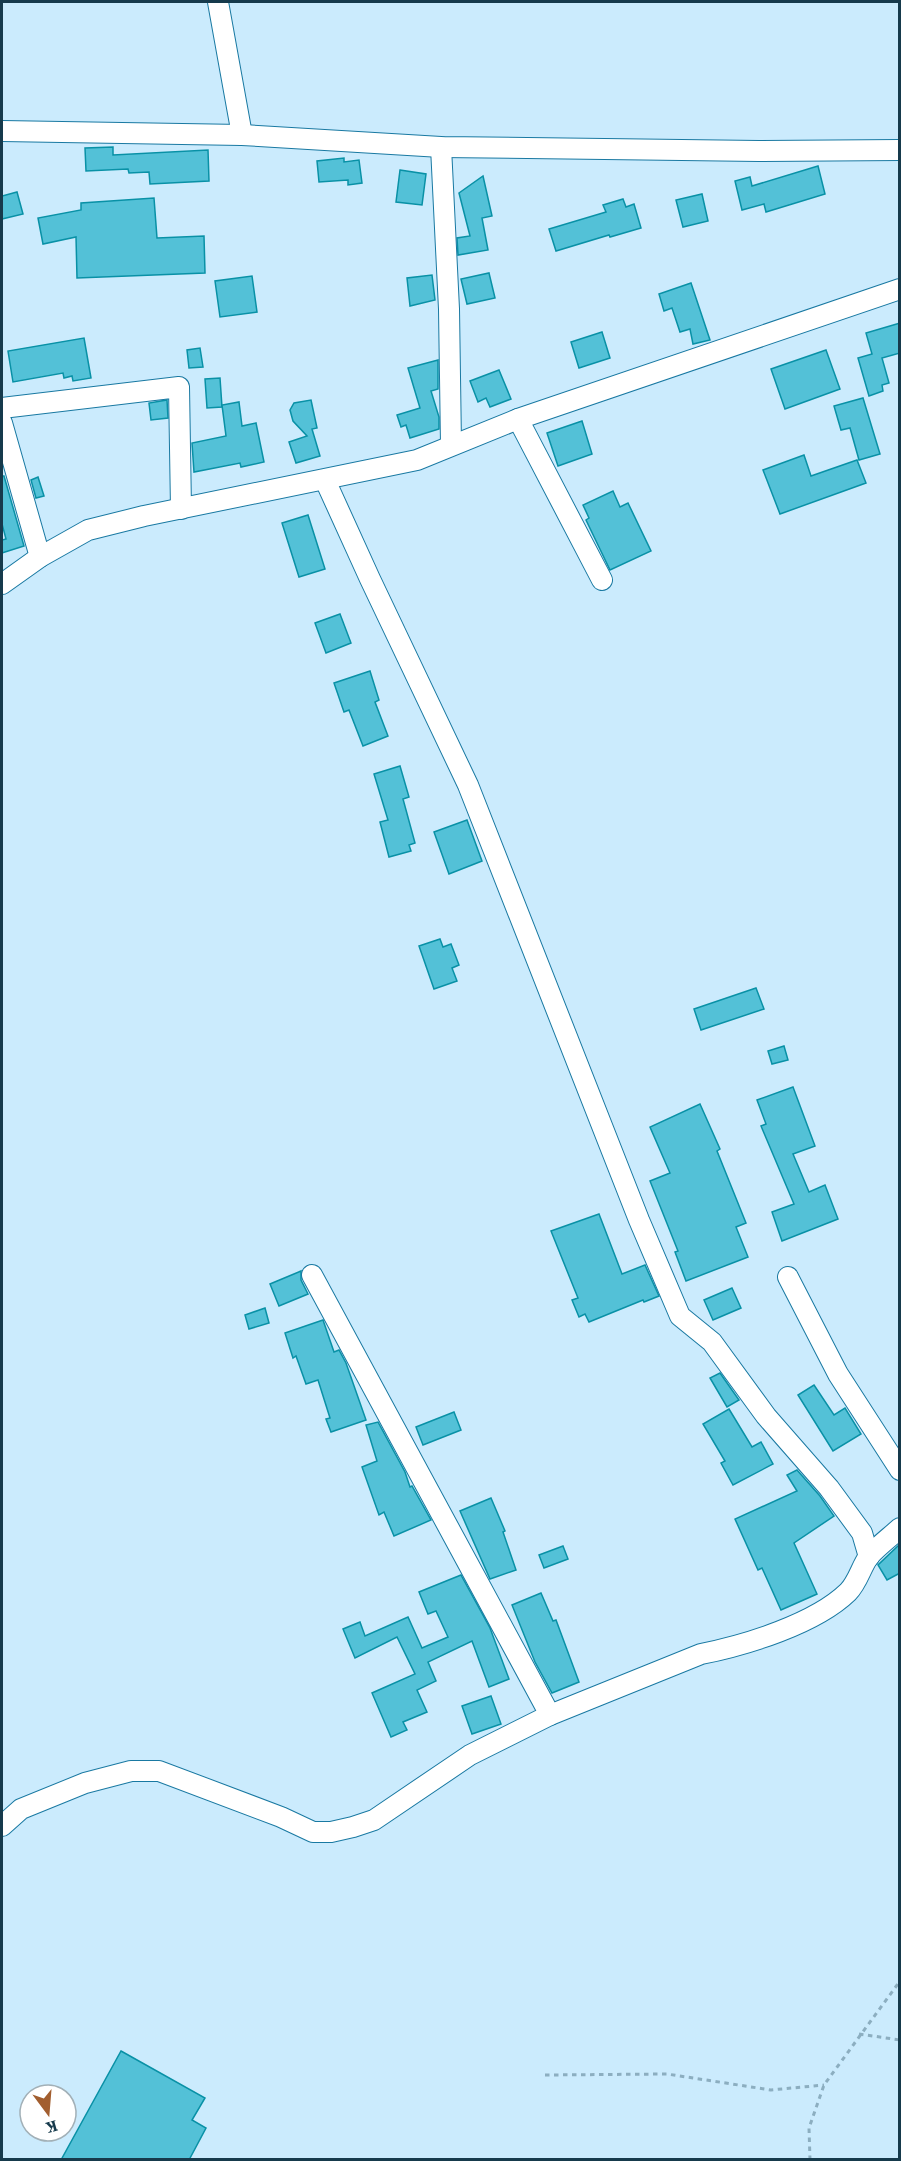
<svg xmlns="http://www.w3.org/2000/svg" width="901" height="2161" font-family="'Source Serif 4',serif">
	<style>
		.building { fill: #53c1d7; stroke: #0991a6; stroke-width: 1.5 }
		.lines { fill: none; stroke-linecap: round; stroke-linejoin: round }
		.minor-casing { stroke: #1979a2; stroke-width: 22 }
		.path { stroke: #8caec0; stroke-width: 3; stroke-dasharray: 4.5 4.5; stroke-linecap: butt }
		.minor { stroke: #fff; stroke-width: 20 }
	</style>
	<rect width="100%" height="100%" fill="#cbebfd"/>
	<!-- building -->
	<g class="building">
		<polygon points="113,147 113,155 208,150 209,181 150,184 149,172 129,173 128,169 86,171 85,148"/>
		<polygon points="344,158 344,162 359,160 362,183 348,185 348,180 319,182 317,161"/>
		<polygon points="818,166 825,194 766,212 764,204 742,210 735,181 750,177 752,186"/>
		<polygon points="400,170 426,174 422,205 396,202"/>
		<polygon points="483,176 492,216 482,218 488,250 458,255 457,238 470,236 459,193"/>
		<polygon points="17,192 23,214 2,219 2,196"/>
		<polygon points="702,194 708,221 683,227 676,200"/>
		<polygon points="154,198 157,238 204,236 205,273 77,278 76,237 43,244 38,218 81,210 81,203"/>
		<polygon points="623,199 626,207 634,204 641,228 610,237 609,235 556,251 549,229 606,212 603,205"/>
		<polygon points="489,273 495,298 467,304 461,279"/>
		<polygon points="432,275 435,300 410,306 407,278"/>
		<polygon points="252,276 257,312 220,317 215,281"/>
		<polygon points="691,283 710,340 693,344 690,329 680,332 672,308 664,311 659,294"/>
		<polygon points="900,323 900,353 882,358 889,383 882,385 883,391 869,396 858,358 872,354 866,333"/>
		<polygon points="602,332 610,358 579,368 571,342"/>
		<polygon points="84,338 91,378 73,381 72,376 64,378 63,373 13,382 8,351"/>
		<polygon points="200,348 203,367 189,368 187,350"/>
		<polygon points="826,350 840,389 785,409 771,369"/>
		<polygon points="438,360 438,389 431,391 439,417 439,429 410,438 406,425 401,427 397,415 420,408 408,368"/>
		<polygon points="499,370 511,399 490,407 486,398 478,402 470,381"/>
		<polygon points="220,378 222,407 207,408 205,379"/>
		<polygon points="863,398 880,454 859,460 850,428 841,430 834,406"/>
		<polygon points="167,400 168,418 151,420 149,403"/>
		<polygon points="311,400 317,428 312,429 320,456 296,463 289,442 307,436 293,421 290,410 294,403"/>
		<polygon points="239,402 242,426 256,423 264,462 241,467 240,463 194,472 192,443 226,436 222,405"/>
		<polygon points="582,421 592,454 558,466 547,433"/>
		<polygon points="804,455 811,476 857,460 866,483 780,514 763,470"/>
		<polygon points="2,476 4,476 24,546 2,553 2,540 6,539 2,524"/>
		<polygon points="38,477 44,496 36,498 31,480"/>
		<polygon points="613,491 620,507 628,503 651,551 610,570 586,520 589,518 583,505"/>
		<polygon points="308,515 325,569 299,577 282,523"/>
		<polygon points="340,614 351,643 326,653 315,623"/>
		<polygon points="370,671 379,700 375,702 388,736 363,746 349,710 344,712 334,683"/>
		<polygon points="400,766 409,797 403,799 415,843 409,845 411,851 389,857 380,822 388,820 374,774"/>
		<polygon points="467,820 482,861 449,874 434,832"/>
		<polygon points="440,939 443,947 451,944 459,965 452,968 457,981 434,989 419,946"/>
		<polygon points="756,988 764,1009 701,1030 694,1009"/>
		<polygon points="784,1046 788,1060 772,1064 768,1051"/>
		<polygon points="793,1087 815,1146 793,1154 809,1192 825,1185 838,1219 782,1241 772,1212 794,1204 761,1126 766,1124 757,1100"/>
		<polygon points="700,1104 720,1149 717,1151 746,1223 736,1227 748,1257 686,1281 675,1252 678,1251 650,1181 670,1173 650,1127"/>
		<polygon points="599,1214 622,1274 645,1265 659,1296 644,1302 643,1300 589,1322 585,1314 579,1317 572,1300 578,1298 551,1231"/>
		<polygon points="301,1271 301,1280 308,1294 279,1306 270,1284"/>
		<polygon points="732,1288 741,1308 713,1320 704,1300"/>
		<polygon points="265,1308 269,1323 249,1329 245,1315"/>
		<polygon points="323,1320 334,1352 339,1350 346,1363 366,1420 331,1432 326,1419 330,1418 318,1380 306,1384 296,1356 293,1358 285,1333"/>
		<polygon points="720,1373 739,1400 727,1407 710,1378"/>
		<polygon points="814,1385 834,1415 845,1408 861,1434 833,1451 798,1395"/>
		<polygon points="729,1409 752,1447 761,1442 773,1464 733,1485 721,1463 725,1461 703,1424"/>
		<polygon points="454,1412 461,1430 423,1445 416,1427"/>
		<polygon points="378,1422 405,1472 410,1487 412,1486 431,1520 394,1536 384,1512 379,1515 362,1467 377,1461 366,1425"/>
		<polygon points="797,1470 820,1496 834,1516 794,1543 817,1594 781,1610 762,1568 758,1570 735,1519 797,1491 787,1475"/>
		<polygon points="491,1498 505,1531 503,1532 516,1570 490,1579 460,1511"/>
		<polygon points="900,1544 900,1573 887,1580 878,1565"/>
		<polygon points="563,1546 568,1559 544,1568 539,1555"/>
		<polygon points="461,1575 490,1628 509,1679 489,1687 472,1641 428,1662 436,1681 417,1690 427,1712 403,1722 407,1730 391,1737 372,1693 415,1674 397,1637 355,1658 343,1629 360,1622 365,1636 408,1617 422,1648 448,1637 436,1611 428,1614 419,1592"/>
		<polygon points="541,1593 553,1621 556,1620 579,1682 552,1693 535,1662 512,1605"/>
		<polygon points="491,1696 501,1724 472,1734 462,1706"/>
		<polygon points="121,2051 205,2098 192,2120 206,2128 189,2160 61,2160"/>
	</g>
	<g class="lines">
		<defs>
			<g id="minor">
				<polyline points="218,2 242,135"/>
				<polyline points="2,131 242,135 441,147 759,151 900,150"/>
				<polyline points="441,147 449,309 451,445"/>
				<polyline points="2,408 179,387 181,509"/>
				<polyline points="518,419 602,580"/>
				<polyline points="2,423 40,557"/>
				<polyline points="325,480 370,579 468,785 639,1220 680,1316 712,1342 766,1416 829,1488 862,1533 869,1557"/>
				<polyline points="2,584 40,557 88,530 144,516 417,460 518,419 900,289"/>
				<polyline points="312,1275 550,1715"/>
				<polyline points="788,1277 838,1374 900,1470"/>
				<path d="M2,1826l19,-17 64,-26 46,-12h28l122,46 32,15h18l22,-5 21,-7 96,-65 80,-40 151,-61c45,-9 114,-30 147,-62 10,-10 13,-25 21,-36 9,-10 21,-19 31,-28"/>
			</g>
		</defs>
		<!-- minor casing -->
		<use href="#minor" class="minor-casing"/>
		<!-- path -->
		<g class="path">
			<polyline points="859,2034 900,2040"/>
			<polyline points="545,2075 667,2074 771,2090 824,2085"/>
			<polyline points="810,2160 809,2128 824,2085 900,1981"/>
		</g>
		<!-- minor -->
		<use href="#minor" class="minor"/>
	</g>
	<!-- border -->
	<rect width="901" height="2161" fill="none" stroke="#163a4c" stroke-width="6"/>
	<!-- north arrow -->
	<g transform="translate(48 2113) rotate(164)"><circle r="28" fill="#ffffff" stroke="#a2b0b7" stroke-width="1.5"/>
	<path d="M0-4.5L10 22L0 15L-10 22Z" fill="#a25e2f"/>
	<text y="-9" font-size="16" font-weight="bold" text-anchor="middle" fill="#163a4c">K</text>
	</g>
</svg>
